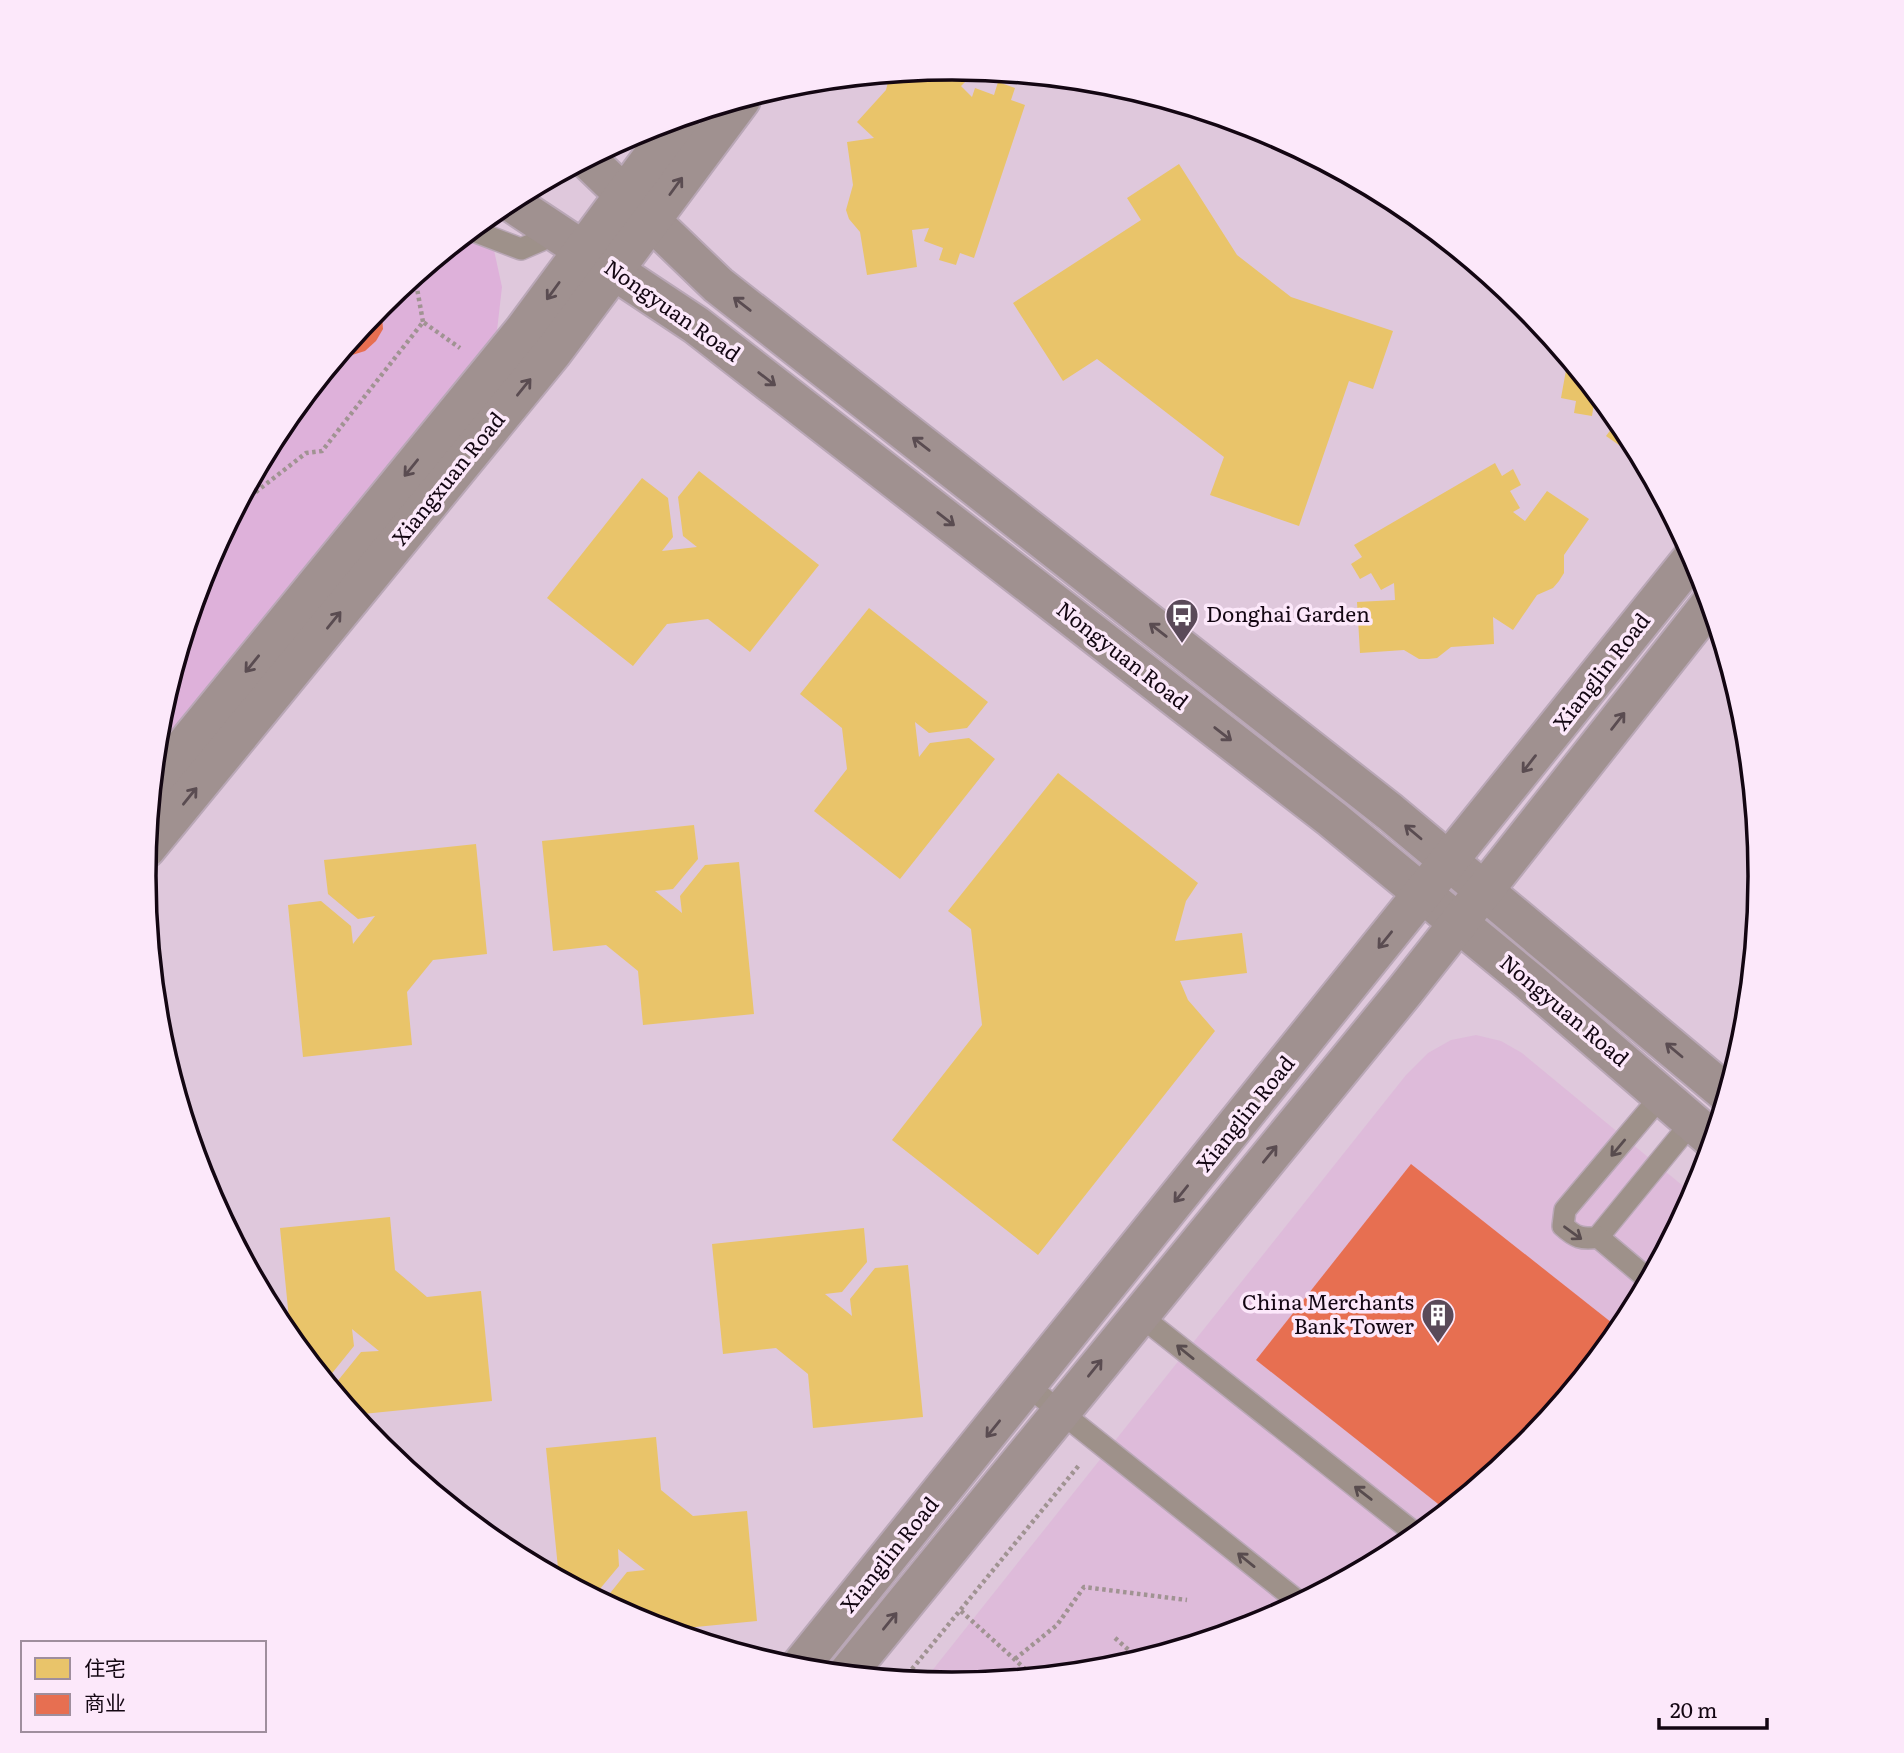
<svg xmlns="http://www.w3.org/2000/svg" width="1904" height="1753" font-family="Literata,'Noto Sans SC',serif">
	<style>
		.built { fill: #debbda }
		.green { fill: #deb1da }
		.homes { fill: #e9c46a }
		.shops { fill: #e76f51 }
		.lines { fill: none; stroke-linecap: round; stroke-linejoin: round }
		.lane-casing { stroke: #b9a7b6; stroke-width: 24 }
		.secondary-casing { stroke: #b9a7b6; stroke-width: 42 }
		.path { stroke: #a09392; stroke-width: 4.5; stroke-dasharray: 3.5 3.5; stroke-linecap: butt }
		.lane { stroke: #9e918a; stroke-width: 21 }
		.secondary { stroke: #a09190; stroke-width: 38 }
		.oneway { stroke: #5a4c51 }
		.oneway2 { stroke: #584c4e }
		.labels { text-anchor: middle; stroke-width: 7; stroke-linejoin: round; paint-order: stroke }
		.street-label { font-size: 21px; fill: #130612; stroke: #fce8fa }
		.poi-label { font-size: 21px; fill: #130612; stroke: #fce8fa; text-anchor: start }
		.rim { fill: none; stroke: #130612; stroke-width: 3.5 }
	</style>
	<rect width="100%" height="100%" fill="#dfc8dc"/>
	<!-- built -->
	<polygon class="built" points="1476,1035 1501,1041 1522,1053 1694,1195 1624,1326 1523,1448 1401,1549 1261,1623 1109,1669 952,1685 923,1682 1406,1075 1428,1053 1451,1040"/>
	<!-- green -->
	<polygon class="green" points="487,218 502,287 495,348 155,759 159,718 205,567 280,427 381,305"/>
	<!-- homes -->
	<g class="homes">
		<polygon points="952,68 976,71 961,86 972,97 975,88 994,95 998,82 1015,88 1011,100 1025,105 974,258 960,253 956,265 939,260 943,248 924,241 929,228 912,230 917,267 867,275 860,232 849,219 846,210 853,185 847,142 874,138 857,122 886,90 890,74"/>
		<polygon points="1179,164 1237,255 1291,297 1393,331 1373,389 1349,381 1299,526 1210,495 1224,457 1097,359 1063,381 1013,303 1141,220 1127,198"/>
		<polygon points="1568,359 1605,404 1594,403 1592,416 1574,413 1576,401 1561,398"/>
		<polygon points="1618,420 1624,428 1642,461 1606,436"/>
		<polygon points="1495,463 1502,476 1513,469 1521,485 1510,491 1520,508 1513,512 1525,521 1547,491 1589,519 1564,555 1564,573 1559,581 1553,588 1537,595 1513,630 1493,617 1494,644 1451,647 1437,658 1428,659 1419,659 1404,650 1360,653 1357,602 1395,600 1394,583 1381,590 1371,573 1360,579 1351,564 1362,557 1354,545"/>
		<polygon points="699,471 819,565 750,652 708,619 667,624 633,666 547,598 642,478 668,498 673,537 662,551 697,547 683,536 678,497"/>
		<polygon points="869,608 988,702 967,728 929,733 915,722 919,757 930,743 969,738 995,759 900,879 814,811 847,769 842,728 800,694"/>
		<polygon points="1058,773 1198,883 1186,901 1175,941 1242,933 1247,973 1180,981 1188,1000 1215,1031 1038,1255 892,1140 982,1025 971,929 948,911"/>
		<polygon points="694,825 698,859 673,889 655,891 682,913 680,896 705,865 739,862 754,1014 643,1025 638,971 606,945 553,951 542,841"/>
		<polygon points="476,844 487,954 433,960 407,992 412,1045 303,1057 288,905 321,901 351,926 353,944 375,916 358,919 328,894 324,860"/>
		<polygon points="390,1217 395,1270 427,1297 481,1291 492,1401 353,1415 338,1396 336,1383 361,1352 379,1351 352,1329 354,1346 329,1377 322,1377 291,1339 280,1228"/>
		<polygon points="864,1228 867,1262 842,1292 825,1294 852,1316 850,1299 875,1268 908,1265 923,1417 813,1428 808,1374 776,1348 723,1354 712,1244"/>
		<polygon points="656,1437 661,1490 693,1516 747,1511 757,1621 665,1630 642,1623 603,1602 627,1572 645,1570 618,1549 619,1566 594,1596 559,1578 546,1448"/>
	</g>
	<!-- shops -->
	<g class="shops">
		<polygon points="381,304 383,329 376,341 365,351 352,355 341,354"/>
		<polygon points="1411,1164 1621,1330 1523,1448 1447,1511 1256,1360"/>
	</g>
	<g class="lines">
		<defs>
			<g id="lane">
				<polyline points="471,230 521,249 558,233"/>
				<path d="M1662,1095l-97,115 -2,16c12,11 19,14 35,11l94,-115"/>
				<polyline points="1598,1237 1649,1280"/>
				<polyline points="1138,1314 1417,1535"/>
				<polyline points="1028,1386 1300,1603"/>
			</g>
			<g id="secondary">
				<polyline points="587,159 718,285 1390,812 1727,1094"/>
				<polyline points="509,201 696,325 1332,819 1530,982 1713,1140"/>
				<polyline points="153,785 524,330 681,118"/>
				<polyline points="146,849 553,352 741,100"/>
				<polyline points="798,1669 1693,557"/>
				<polyline points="847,1674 1404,992 1710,604"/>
			</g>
		</defs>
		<!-- lane casing -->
		<use href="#lane" class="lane-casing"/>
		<!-- secondary casing -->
		<use href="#secondary" class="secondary-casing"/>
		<!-- path -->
		<g class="path">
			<polyline points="415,277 423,322"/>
			<polyline points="239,505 306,453 322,451 423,322 460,348"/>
			<polyline points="168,689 179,697"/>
			<polyline points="961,1611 1034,1677"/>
			<polyline points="1115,1638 1140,1660"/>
			<polyline points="1015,1659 1057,1625 1084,1587 1187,1600"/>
			<polyline points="903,1680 1080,1464"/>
		</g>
		<!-- lane -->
		<use href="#lane" class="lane"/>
		<!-- secondary -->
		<use href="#secondary" class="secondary"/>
	</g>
	<!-- one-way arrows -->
	<defs><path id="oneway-shaft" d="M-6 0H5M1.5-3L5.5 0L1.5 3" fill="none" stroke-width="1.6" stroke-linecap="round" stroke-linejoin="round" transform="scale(1.75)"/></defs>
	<g class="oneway">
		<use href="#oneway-shaft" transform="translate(676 186) rotate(-54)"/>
		<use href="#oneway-shaft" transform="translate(553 291) rotate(126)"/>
		<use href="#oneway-shaft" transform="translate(742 304) rotate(-142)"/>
		<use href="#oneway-shaft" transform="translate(767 379) rotate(38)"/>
		<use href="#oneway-shaft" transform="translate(524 387) rotate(-51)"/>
		<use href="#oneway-shaft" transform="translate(921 444) rotate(-142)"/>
		<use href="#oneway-shaft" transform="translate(411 468) rotate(129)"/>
		<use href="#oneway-shaft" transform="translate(946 519) rotate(38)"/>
		<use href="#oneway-shaft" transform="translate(334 620) rotate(-51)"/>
		<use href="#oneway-shaft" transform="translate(1158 630) rotate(-142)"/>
		<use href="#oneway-shaft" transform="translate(252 664) rotate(129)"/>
		<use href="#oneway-shaft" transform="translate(1618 721) rotate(-52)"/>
		<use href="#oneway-shaft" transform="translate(1223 734) rotate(38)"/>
		<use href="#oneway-shaft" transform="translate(1529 764) rotate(128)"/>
		<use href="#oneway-shaft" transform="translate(190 796) rotate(-51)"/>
		<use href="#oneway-shaft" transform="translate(1413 832) rotate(-140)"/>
		<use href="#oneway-shaft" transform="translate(1385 940) rotate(129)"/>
		<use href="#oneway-shaft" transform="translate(1674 1050) rotate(-140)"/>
		<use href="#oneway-shaft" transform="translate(1270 1154) rotate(-51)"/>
		<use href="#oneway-shaft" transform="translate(1181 1194) rotate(129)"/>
		<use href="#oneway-shaft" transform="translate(1095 1368) rotate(-51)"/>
		<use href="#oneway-shaft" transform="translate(993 1429) rotate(129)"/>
		<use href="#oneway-shaft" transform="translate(890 1621) rotate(-51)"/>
	</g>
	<g class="oneway2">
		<use href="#oneway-shaft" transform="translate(1618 1148) rotate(130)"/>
		<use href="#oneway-shaft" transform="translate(1573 1233) rotate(36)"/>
		<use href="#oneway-shaft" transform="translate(1185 1352) rotate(-141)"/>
		<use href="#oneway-shaft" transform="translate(1363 1493) rotate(-142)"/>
		<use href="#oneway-shaft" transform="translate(1246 1560) rotate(-141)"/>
	</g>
	<!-- icons -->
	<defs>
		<symbol id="bus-pin" viewBox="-11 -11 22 30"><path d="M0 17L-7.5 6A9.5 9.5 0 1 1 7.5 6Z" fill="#5a4a59" stroke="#fce8fa"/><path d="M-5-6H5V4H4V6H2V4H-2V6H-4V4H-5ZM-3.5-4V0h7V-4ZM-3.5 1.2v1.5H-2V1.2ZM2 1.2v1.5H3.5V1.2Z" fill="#fff"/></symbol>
		<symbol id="building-pin" viewBox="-11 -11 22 30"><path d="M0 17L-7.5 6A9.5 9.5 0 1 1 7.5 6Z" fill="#5a4a59" stroke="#fce8fa"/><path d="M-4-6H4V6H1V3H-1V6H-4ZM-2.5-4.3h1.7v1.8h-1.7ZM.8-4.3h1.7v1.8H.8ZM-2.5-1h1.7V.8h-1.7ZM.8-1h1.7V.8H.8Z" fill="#fff"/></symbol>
	</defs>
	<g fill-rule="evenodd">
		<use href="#bus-pin" x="1163" y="596" width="38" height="52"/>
		<use href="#building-pin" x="1419" y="1296" width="38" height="52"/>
	</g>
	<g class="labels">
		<!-- street labels -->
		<g class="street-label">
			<text transform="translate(672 311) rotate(35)" y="7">Nongyuan Road</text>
			<text transform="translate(449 479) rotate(-51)" y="7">Xiangxuan Road</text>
			<text transform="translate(1122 656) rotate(38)" y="7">Nongyuan Road</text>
			<text transform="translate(1602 672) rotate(-52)" y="7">Xianglin Road</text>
			<text transform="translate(1564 1011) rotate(40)" y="7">Nongyuan Road</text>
			<text transform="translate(1246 1114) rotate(-51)" y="7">Xianglin Road</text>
			<text transform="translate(890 1555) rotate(-51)" y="7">Xianglin Road</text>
		</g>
		<!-- poi labels -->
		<g class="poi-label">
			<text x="1206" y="622">Donghai Garden</text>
			<text x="1414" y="1310" text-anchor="end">China Merchants<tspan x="1414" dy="24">Bank Tower</tspan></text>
		</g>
	</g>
	<!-- crop -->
	<path d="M0 0H1904V1753H0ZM156 876a796 796 0 1 1 1592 0a796 796 0 1 1-1592 0Z" fill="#fce8fa" fill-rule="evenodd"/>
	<path class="rim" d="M156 876a796 796 0 1 1 1592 0a796 796 0 1 1-1592 0Z"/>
	<!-- legend -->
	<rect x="21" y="1641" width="245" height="91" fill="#fce8fa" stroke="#9f8e9d" stroke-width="2"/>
	<rect x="35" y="1658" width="35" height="21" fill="#e9c46a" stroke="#9f8e9d" stroke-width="2"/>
	<text x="84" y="1676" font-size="21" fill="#130612">住宅</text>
	<rect x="35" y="1694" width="35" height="21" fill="#e76f51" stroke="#9f8e9d" stroke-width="2"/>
	<text x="84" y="1711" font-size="21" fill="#130612">商业</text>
	<!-- scale -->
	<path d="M1659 1718v10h108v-10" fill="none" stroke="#130612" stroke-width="3.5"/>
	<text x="1670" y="1718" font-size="21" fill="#130612" stroke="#fce8fa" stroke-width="5" paint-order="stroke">20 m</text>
</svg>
